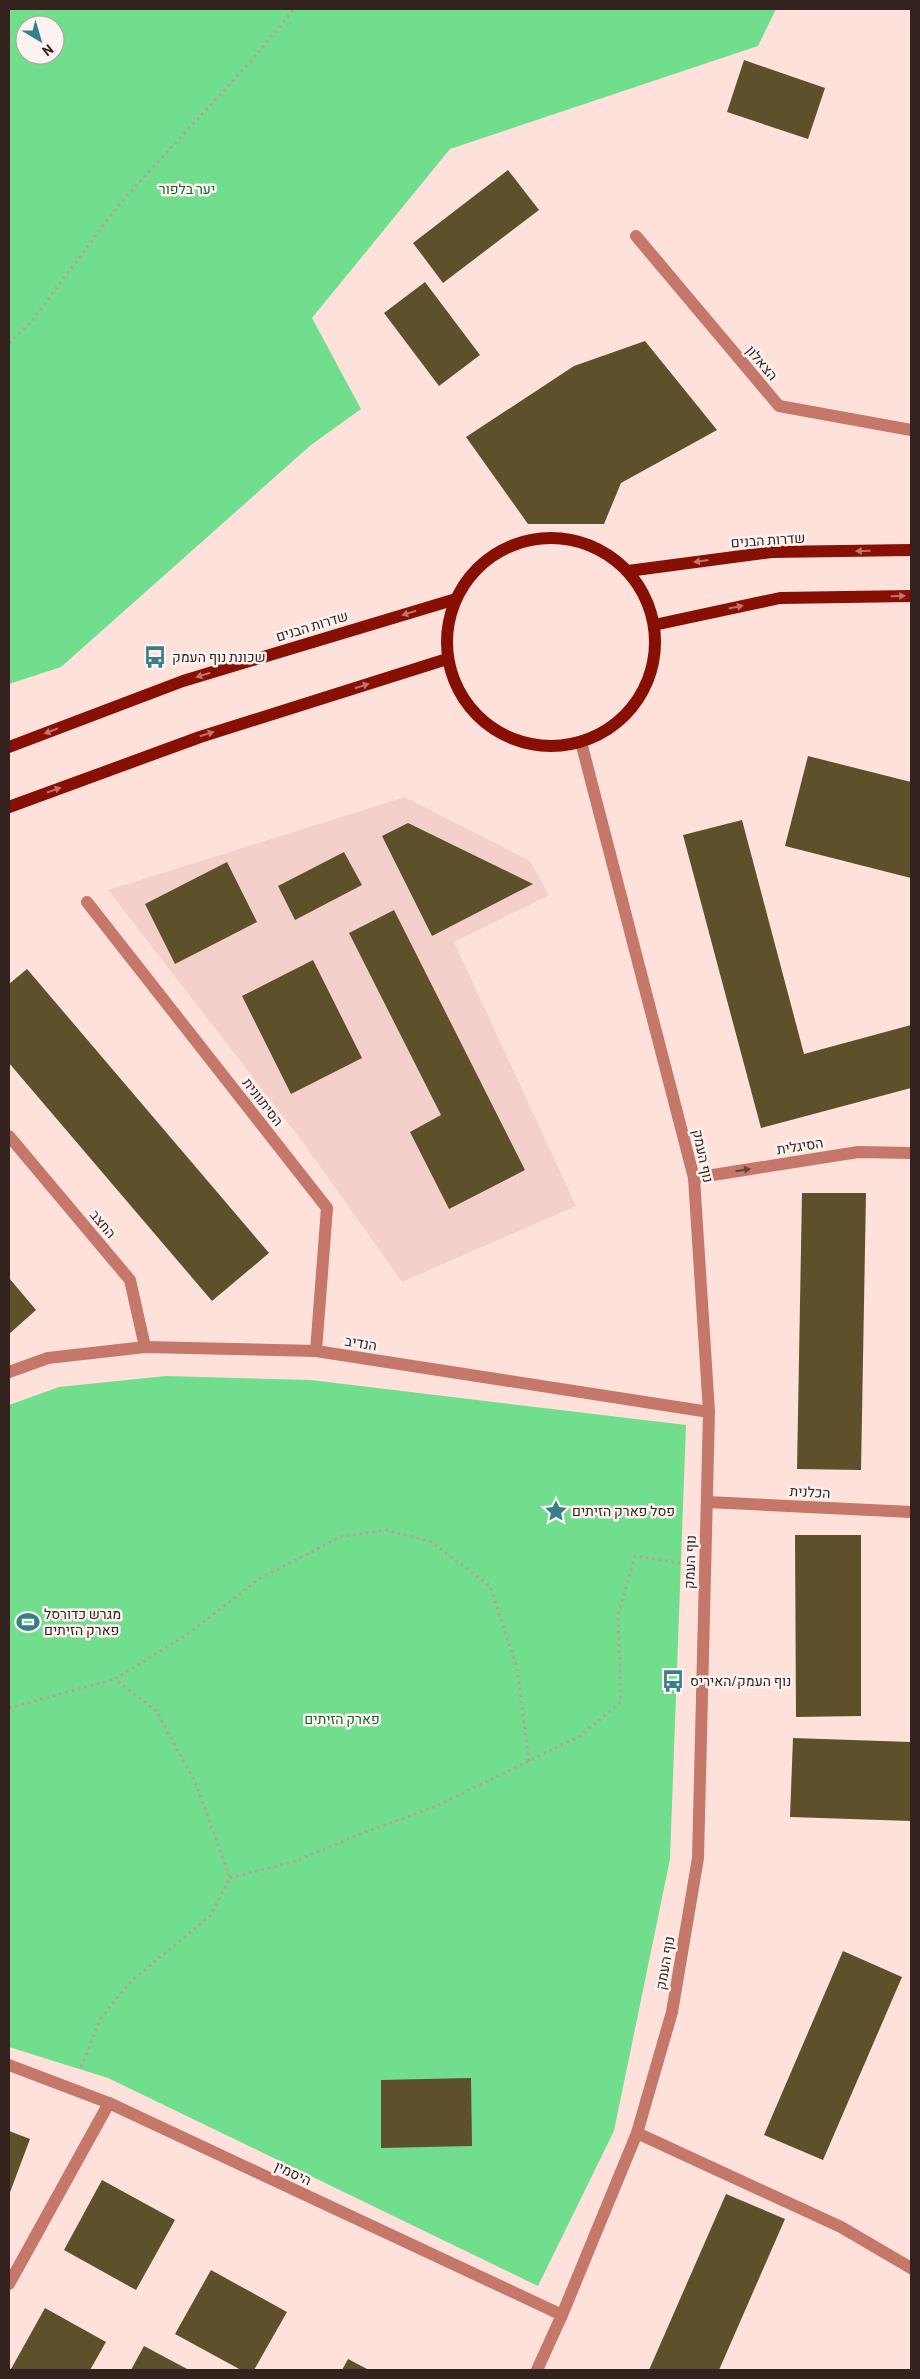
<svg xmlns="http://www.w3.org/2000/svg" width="920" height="2379" font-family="Barlow,Heebo,sans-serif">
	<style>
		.built { fill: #f3d1ca }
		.green { fill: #70de8d; fill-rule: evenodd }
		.building { fill: #5d502b }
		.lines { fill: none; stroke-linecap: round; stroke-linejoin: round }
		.path { stroke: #b89e99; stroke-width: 3; stroke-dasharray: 2.5 4; stroke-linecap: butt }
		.minor { stroke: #c57769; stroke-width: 12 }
		.major { stroke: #870f04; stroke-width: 12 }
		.oneway { fill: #bd766f }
		.oneway2 { fill: #674039 }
		.labels { text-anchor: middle; stroke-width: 5; stroke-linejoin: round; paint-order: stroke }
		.park-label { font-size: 14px; fill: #106932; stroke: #fef3f1 }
		.street-label { font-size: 14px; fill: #34221f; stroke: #fef3f1 }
		.poi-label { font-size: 14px; fill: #34221f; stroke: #fef3f1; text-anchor: start }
	</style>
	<rect width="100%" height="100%" fill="#ffe1db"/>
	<!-- built -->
	<polygon class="built" points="405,797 530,861 549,895 454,942 576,1206 402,1282 302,1141 108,890"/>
	<!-- green -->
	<g class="green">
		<path d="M9,9h767l-18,37 -308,103 -138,169 49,91 -50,36 -250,222 -52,17zM25,25h30v30h-30z"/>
		<polygon points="166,1376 311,1380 686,1425 670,1859 614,2131 538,2286 108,2078 9,2047 9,1405 59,1387"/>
	</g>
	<!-- building -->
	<g class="building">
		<polygon points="744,60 825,88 808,139 727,112"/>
		<polygon points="508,170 539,210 443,283 413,243"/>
		<polygon points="425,282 480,355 439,386 384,313"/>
		<polygon points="645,341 717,430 621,483 604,524 528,524 466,437 574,366"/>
		<polygon points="808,756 911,782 911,878 785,846"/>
		<polygon points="742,820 804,1054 911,1025 911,1088 761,1128 683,835"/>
		<polygon points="408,823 533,884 432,936 382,836"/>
		<polygon points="344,852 362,885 295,920 278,886"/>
		<polygon points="227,862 257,922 175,964 145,904"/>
		<polygon points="394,910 525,1170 449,1209 410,1132 441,1115 349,933"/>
		<polygon points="313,960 362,1058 291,1094 242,996"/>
		<polygon points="27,969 269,1253 212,1301 9,1063 9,984"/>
		<polygon points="802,1193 866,1193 861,1470 797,1469"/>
		<polygon points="9,1278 36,1310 9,1334"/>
		<polygon points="795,1535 861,1535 861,1716 796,1717"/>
		<polygon points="793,1738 911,1742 911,1821 790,1817"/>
		<polygon points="843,1951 902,1977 823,2160 764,2135"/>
		<polygon points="471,2078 472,2146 381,2148 381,2080"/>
		<polygon points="9,2131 30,2139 9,2195"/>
		<polygon points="102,2180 175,2220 136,2290 64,2250"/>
		<polygon points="726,2194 785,2219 719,2370 649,2370"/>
		<polygon points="211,2270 287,2312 254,2370 241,2370 175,2334"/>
		<polygon points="45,2308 106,2342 90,2370 11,2369"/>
		<polygon points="144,2346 189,2370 131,2370"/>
		<polygon points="348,2359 369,2370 342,2370"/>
	</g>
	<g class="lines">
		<!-- path -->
		<g class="path">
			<polyline points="9,343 32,321 120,203 252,60 294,9"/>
			<polyline points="9,1708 115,1679 189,1633 259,1579 340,1537 386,1530 430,1541 490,1586 517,1668 529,1761"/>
			<polyline points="230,1878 296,1861 360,1834 434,1807 580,1736 621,1702 618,1615 635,1556 680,1563"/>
			<polyline points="81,2067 101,2018 131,1981 210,1916 230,1878 196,1784 157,1712 115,1679"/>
		</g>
		<!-- minor -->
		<g class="minor">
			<polyline points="636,236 779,406 911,430"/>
			<polyline points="87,902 327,1208 316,1351"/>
			<polyline points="9,1136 130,1280 145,1347"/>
			<polyline points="694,1178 858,1152 911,1153"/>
			<polyline points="9,1372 48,1358 145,1347 316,1351 709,1412"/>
			<polyline points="707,1502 911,1512"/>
			<polyline points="9,2065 109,2103 562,2315"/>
			<polyline points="637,2133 841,2227 911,2268"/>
			<polyline points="9,2284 109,2103"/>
			<polyline points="537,2370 562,2315 637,2133 672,2012 698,1858 709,1412 694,1178 581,742"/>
		</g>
		<!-- major -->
		<g class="major">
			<circle cx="551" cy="642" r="104"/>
			<polyline points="628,571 772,552 911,550"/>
			<polyline points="654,625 780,598 911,596"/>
			<polyline points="9,747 183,681 456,599"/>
			<polyline points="9,807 200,737 447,659"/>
		</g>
	</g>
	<!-- one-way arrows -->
	<defs><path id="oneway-solid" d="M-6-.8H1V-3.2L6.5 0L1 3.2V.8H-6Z" transform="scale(1.25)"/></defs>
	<g class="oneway">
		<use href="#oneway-solid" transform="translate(863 551) rotate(179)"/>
		<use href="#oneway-solid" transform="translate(701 561) rotate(172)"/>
		<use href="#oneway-solid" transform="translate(898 596) rotate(-1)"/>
		<use href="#oneway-solid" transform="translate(736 607) rotate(-12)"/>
		<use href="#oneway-solid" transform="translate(409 613) rotate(163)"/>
		<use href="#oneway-solid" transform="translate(203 675) rotate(163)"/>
		<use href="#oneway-solid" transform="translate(362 686) rotate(-17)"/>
		<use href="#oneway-solid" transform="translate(51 731) rotate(159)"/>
		<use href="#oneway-solid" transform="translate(207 734) rotate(-17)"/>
		<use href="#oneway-solid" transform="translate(54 790) rotate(-20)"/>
	</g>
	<use class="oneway2" href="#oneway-solid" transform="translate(743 1170) rotate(-9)"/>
	<!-- icons -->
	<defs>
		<symbol id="bus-bare" viewBox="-9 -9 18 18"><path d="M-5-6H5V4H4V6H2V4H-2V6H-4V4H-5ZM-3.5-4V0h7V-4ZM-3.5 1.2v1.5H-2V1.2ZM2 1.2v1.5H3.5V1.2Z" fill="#397f8b" stroke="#fef3f1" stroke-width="2.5" paint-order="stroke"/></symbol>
		<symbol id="sight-bare" viewBox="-9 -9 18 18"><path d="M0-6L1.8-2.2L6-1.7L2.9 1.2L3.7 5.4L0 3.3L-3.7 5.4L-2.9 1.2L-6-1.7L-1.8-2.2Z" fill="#397f8b" stroke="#fef3f1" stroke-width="2.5" paint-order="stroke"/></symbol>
		<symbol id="stadium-bare" viewBox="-9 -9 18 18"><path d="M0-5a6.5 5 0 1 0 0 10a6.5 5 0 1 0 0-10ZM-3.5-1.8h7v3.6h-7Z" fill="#397f8b" stroke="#fef3f1" stroke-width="2.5" paint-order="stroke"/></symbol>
	</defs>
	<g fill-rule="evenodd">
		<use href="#bus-bare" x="139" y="641" width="32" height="32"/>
		<use href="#sight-bare" x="540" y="1495" width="32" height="32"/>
		<use href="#stadium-bare" x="12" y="1606" width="32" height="32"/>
		<use href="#bus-bare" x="657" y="1665" width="32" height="32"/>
	</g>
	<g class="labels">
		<!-- park labels -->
		<g class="park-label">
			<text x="187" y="194">יער בלפור</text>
			<text x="342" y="1724">פארק הזיתים</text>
		</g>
		<!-- street labels -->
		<g class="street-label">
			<text transform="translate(762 363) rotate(50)" y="5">הצאלון</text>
			<text transform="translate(768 540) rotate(-4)" y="5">שדרות הבנים</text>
			<text transform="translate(312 626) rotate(-17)" y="5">שדרות הבנים</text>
			<text transform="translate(263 1102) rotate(52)" y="5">הסיתוונית</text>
			<text transform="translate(800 1146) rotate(-9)" y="5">הסיגלית</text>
			<text transform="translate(703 1156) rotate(78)" y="5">נוף העמק</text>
			<text transform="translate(103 1224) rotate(50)" y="5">החצב</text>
			<text transform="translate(361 1343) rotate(9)" y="5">הנדיב</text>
			<text transform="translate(810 1492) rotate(3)" y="5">הכלנית</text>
			<text transform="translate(690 1562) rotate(-88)" y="5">נוף העמק</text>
			<text transform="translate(665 1963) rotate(-80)" y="5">נוף העמק</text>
			<text transform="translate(293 2173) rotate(25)" y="5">היסמין</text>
		</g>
		<!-- poi labels -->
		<g class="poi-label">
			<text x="172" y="662">שכונת נוף העמק</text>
			<text x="572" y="1516">פסל פארק הזיתים</text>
			<text x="44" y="1619">מגרש כדורסל<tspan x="44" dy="16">פארק הזיתים</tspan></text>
			<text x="690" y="1686">נוף העמק/האיריס</text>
		</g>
	</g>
	<!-- border -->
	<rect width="920" height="2379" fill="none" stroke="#34221f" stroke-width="20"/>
	<!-- north arrow -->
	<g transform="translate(40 40) rotate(142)"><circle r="24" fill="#fef3f1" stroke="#ad9f9d"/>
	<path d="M0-4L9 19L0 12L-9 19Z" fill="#397f8b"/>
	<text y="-8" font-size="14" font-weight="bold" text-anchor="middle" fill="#34221f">N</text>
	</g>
</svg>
